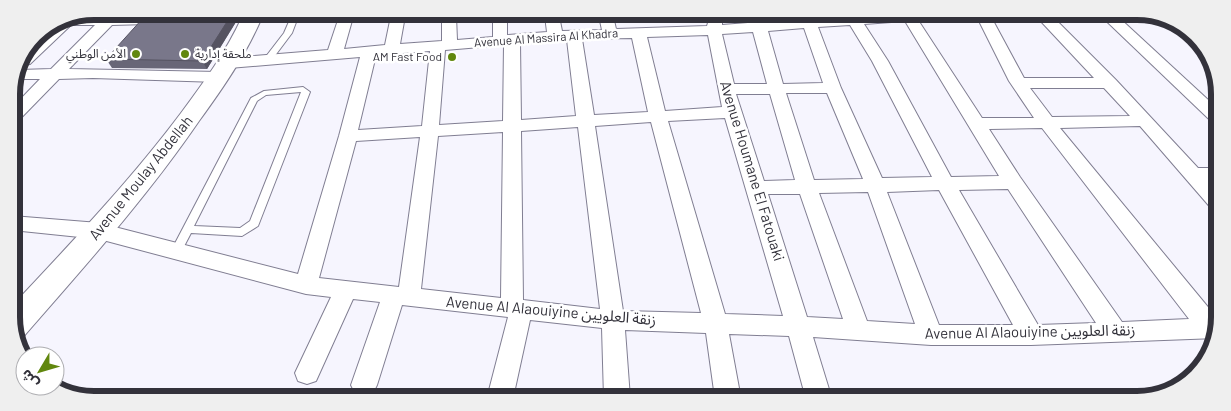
<svg xmlns="http://www.w3.org/2000/svg" width="1231" height="411" font-family="Barlow,'Noto Sans Arabic',sans-serif">
	<style>
		.lines { fill: none; stroke-linecap: round; stroke-linejoin: round }
		.lane-casing { stroke: #807e92; stroke-width: 2 }
		.street-casing { stroke: #807e92; stroke-width: 2 }
		.secondary-casing { stroke: #807e92; stroke-width: 2 }
		.lane { fill: #fff; fill-rule: evenodd }
		.street { fill: #fff; fill-rule: evenodd }
		.secondary { fill: #fff; fill-rule: evenodd }
		.wall { fill: #686677 }
		.shaded-wall { fill: #555361 }
		.building { fill: #79778a; stroke: #555361 }
		.poi-dot { fill: #61870e; stroke: #fff; stroke-width: 2 }
		.labels { text-anchor: middle; stroke-width: 5; stroke-linejoin: round; paint-order: stroke }
		.far-street-label { font-size: 12px; fill: #33323b; stroke: #fff }
		.far-poi-label { font-size: 12px; fill: #33323b; stroke: #fff; text-anchor: end }
		.street-label { font-size: 15px; fill: #33323b; stroke: #fff }
		.rim { fill: none; stroke: #33323b; stroke-width: 6 }
	</style>
	<rect width="100%" height="100%" fill="#f6f5fe"/>
	<g class="lines">
		<defs>
			<g id="lane">
				<polygon points="291,17 298,17 292,33 271,61 265,61 264,59 284,33"/>
				<path d="M303,87l7,5 -52,134 -16,10 -51,-3 -11,21h-8l-1,-3 80,-153 13,-7zM301,92l-51,129 -10,7 -46,-2 63,-125 9,-6z"/>
			</g>
			<g id="street">
				<path d="M1050,14l66,66 82,88h20v12l-9,1 9,9v20l-7,-2 -71,-82 -80,2 157,190v20l-186,7h-100l-118,-8 19,62h-26l-17,-63 -60,-2 12,65 -26,-1 -9,-65 -81,-3 5,68h-26l-2,-70 -72,-8 -17,78h-26l21,-81 -106,-12 -25,80 -4,8 -9,3 -9,-3 -4,-8 29,-83 -27,-3 -37,82 -9,3 -9,-3 -3,-8 36,-76 -25,-3 -207,-55 -87,-9v-14l87,7 199,51 41,-138 21,-79 -131,11 -6,-2 -2,-3 2,-3 6,-2 99,-8 11,-33h14l-9,32 41,-4 6,-29h14l-5,28 42,-3v-25h14l1,24 36,-3v-21h14v19l40,-3 -2,-16h14l3,15 40,-1 -3,-14h14l3,13 91,-3 3,-10 12,-1v10l130,-10h77l-2,3 -9,2 64,98h52l-25,-37 -33,-66h14l34,63h70l-59,-63zM905,21l94,155 -48,1 -63,-116 -24,-37zM850,25l22,36 60,116 -50,1 -41,-90 -23,-61zM804,28l19,55 -40,1 -15,-53zM753,32l14,52h-33l-12,-50zM708,35l14,72 -57,4 -18,-74zM632,38l16,74 -54,3 -12,-76zM567,40l9,76 -55,4 -1,-77zM504,45l-1,76 -64,4 6,-75zM430,51l-8,75 -64,4 18,-75zM1030,88h74l26,28 -78,1zM786,93h41l36,86 -49,1zM736,94h34l25,86 -31,1zM725,118l58,198 -58,-2 -57,-193zM651,122l50,191 -78,-2 -28,-185zM578,127l22,182 -77,-9 -2,-169zM1042,128l147,191 -67,3 -102,-145 -31,-48zM503,132l-2,166 -80,-9 17,-153zM420,137l-21,150 -80,-9 37,-137zM1008,189l88,134 -58,2 -79,-135zM939,190l74,135h-74l-52,-133zM868,192l47,132 -48,-3 -48,-128zM768,194h32l43,125 -36,-2z"/>
				<polygon points="1099,14 1115,14 1218,109 1218,123 1212,122"/>
				<polygon points="63,17 145,17 150,21 148,24 112,25 69,69 218,72 224,74 226,77 224,80 218,82 93,78 59,79 18,121 12,122 12,108 40,79 16,79 20,70 51,69 95,25 71,25 30,64 22,65 31,47 55,25 53,24"/>
				<polygon points="1192,35 1199,39 1201,44 1194,43 1189,38"/>
			</g>
			<path id="secondary" d="M242,17h20c-16,38 -39,71 -63,104 -52,76 -114,145 -175,215l-8,3 -3,-6v-28c58,-62 117,-124 168,-192 23,-31 45,-61 61,-96z"/>
		</defs>
		<!-- lane casing -->
		<use href="#lane" class="lane-casing"/>
		<!-- street casing -->
		<use href="#street" class="street-casing"/>
		<!-- secondary casing -->
		<use href="#secondary" class="secondary-casing"/>
		<!-- lane -->
		<use href="#lane" class="lane"/>
		<!-- street -->
		<use href="#street" class="street"/>
		<!-- secondary -->
		<use href="#secondary" class="secondary"/>
	</g>
	<!-- wall -->
	<polygon class="wall" points="239,17 207,69 112,68 106,59"/>
	<!-- shaded-wall -->
	<g class="shaded-wall">
		<polygon points="230,17 239,17 207,69 202,61"/>
		<polygon points="52,25 32,43 36,35"/>
	</g>
	<!-- building -->
	<polygon class="building" points="144,17 230,17 202,61 106,59"/>
	<!-- markers -->
	<g class="poi-dot">
		<circle cx="136" cy="54" r="5"/>
		<circle cx="185" cy="54" r="5"/>
		<circle cx="452" cy="57" r="5"/>
	</g>
	<g class="labels">
		<!-- far-street labels -->
		<g class="far-street-label">
			<text transform="translate(546 38) rotate(-4)" y="4">Avenue Al Massira Al Khadra</text>
		</g>
		<!-- far-poi labels -->
		<g class="far-poi-label">
			<text x="126" y="58">الأمن الوطني</text>
			<text x="195" y="58" text-anchor="start">ملحقة إدارية</text>
			<text x="442" y="61">AM Fast Food</text>
		</g>
		<!-- street labels -->
		<g class="street-label">
			<text transform="translate(752 171) rotate(73)" y="5">Avenue Houmane El Fatouaki</text>
			<text transform="translate(141 178) rotate(-51)" y="5">Avenue Moulay Abdellah</text>
			<text transform="translate(551 311) rotate(5)" y="5">Avenue Al Alaouiyine زنقة العلويين</text>
			<text transform="translate(1030 332) rotate(-1)" y="5">Avenue Al Alaouiyine زنقة العلويين</text>
		</g>
	</g>
	<!-- crop -->
	<path d="M0 0H1231V411H0ZM94 20H1137A74 74 0 0 1 1211 94V317A74 74 0 0 1 1137 391H94A74 74 0 0 1 20 317V94A74 74 0 0 1 94 20Z" fill="#efefef" fill-rule="evenodd"/>
	<path class="rim" d="M94 20H1137A74 74 0 0 1 1211 94V317A74 74 0 0 1 1137 391H94A74 74 0 0 1 20 317V94A74 74 0 0 1 94 20Z"/>
	<!-- north arrow -->
	<g transform="translate(40 371) rotate(232)"><circle r="24" fill="#ffffff" stroke="#adadb1"/>
	<path d="M0-4L9 19L0 12L-9 19Z" fill="#61870e"/>
	<text y="-8" font-size="14" font-weight="bold" text-anchor="middle" fill="#33323b">ش</text>
	</g>
</svg>
